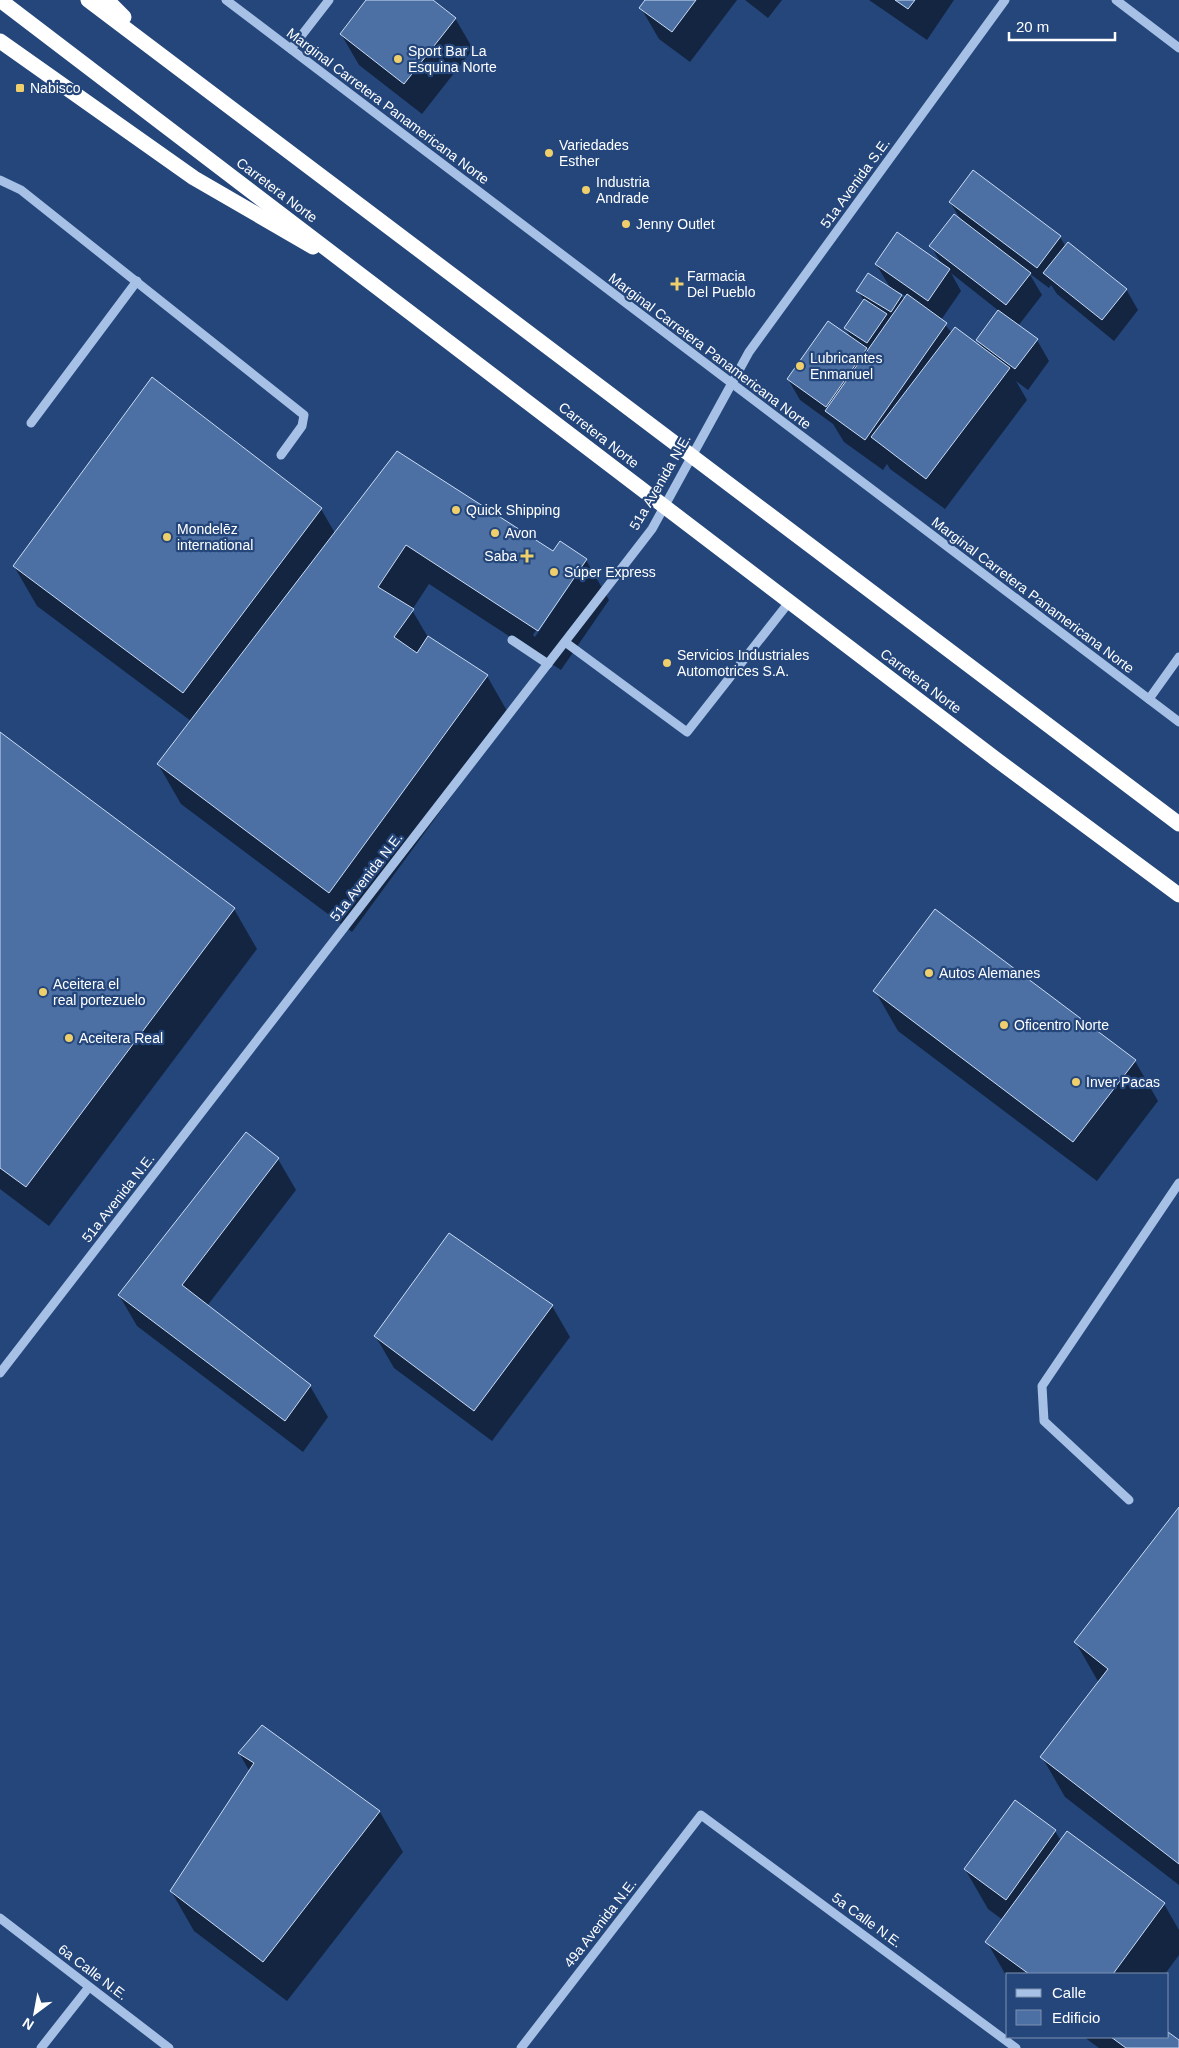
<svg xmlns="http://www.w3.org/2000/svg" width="1179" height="2048" font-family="Arial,sans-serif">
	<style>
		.shadow { fill: #0007; fill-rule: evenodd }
		.building { fill: #4c70a4; stroke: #cadbf4 }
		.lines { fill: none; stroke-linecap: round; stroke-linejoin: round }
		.minor { stroke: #a7c0e5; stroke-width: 9 }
		.highway { stroke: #fff; stroke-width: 15 }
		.poi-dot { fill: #efcf6b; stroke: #24467b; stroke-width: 2 }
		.labels { text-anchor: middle; stroke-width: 4.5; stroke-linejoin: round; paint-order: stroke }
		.poi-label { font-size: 14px; fill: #fff; stroke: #24467b; text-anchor: start }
		.street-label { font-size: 14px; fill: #fff; stroke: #24467b }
	</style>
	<rect width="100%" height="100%" fill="#24467b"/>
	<!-- shadow -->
	<g class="shadow">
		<polygon points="368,0 431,0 455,18 473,49 422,114 359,65 341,34"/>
		<polygon points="647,0 737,0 690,62 659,39 641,8"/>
		<polygon points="745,0 782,0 768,18"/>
		<polygon points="869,0 954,0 927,40"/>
		<path d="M950,202l110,35 6,10 60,42 12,21 -24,31 -57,-47 -6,-9 -2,3 -20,-15 13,22 -24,31 19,14 12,21 -21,29 -12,-9 11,19 -82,109 -55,-40 -3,-5 -4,6 -39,-28 -11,-18 -33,-24 -12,-21 64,-40 -7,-11 19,-27 -6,-10 33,-2 -15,-25 66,1 -11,-19 30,-26zM951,273l48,38 -22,29 6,9 -31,-16 -11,-13 20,-29zM899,292l8,5 -3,4 -1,-3z"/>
		<path d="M321,509l14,24 218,20 33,7 23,40 -48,70 -132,-86 -17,26 17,29 58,37 23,40 -158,216 -171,-128 -23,-40 33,-43 -154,-115 -23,-40zM567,585h3l-35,52 -2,-2z"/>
		<polygon points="0,734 234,909 257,949 49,1226 0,1189"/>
		<polygon points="875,991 1135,1061 1158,1101 1097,1181 898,1031"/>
		<polygon points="278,1159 296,1190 207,1306 310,1386 328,1417 303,1452 137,1326 119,1295"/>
		<polygon points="552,1306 570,1337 492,1441 394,1368 376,1337"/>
		<polygon points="1179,1509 1179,1885 1065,1797 1042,1757 1099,1683 1076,1643"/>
		<polygon points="262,1727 380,1812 403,1852 287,2001 194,1931 171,1891 250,1772 239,1753"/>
		<polygon points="1016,1802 1055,1831 1061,1841 1164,1904 1179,1930 1179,1955 1165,1974 1008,1974 1008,1979 987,1942 1003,1920 988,1909 965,1869"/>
		<polygon points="1168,2033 1179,2041 1179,2048 1099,2048 1084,2037 1168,2037"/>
	</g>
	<!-- building -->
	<g class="building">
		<polygon points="366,0 433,0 456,18 404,84 340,34"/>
		<polygon points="645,0 696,0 672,32 639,8"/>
		<polygon points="895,0 915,0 908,9"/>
		<polygon points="973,170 1061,236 1037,268 949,202"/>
		<polygon points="954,214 1031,273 1006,305 929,246"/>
		<polygon points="897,232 950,269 928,301 875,264"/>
		<polygon points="1068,242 1127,289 1102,320 1043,273"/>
		<polygon points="868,273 902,295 891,312 856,291"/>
		<polygon points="907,294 947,323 865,440 825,411"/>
		<polygon points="864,299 887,314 867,343 844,328"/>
		<polygon points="998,310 1038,339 1015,369 976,340"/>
		<polygon points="828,321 867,348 826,407 787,379"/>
		<polygon points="955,327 1010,368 926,479 871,437"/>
		<polygon points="152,377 322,508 183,693 13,566"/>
		<polygon points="397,451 553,551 560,541 587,559 538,631 406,545 378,587 414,609 394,637 417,653 428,636 488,675 329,893 157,764"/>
		<polygon points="0,732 235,908 26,1187 0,1168"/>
		<polygon points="935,909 1136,1060 1073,1142 873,991"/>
		<polygon points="246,1132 279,1158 182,1285 311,1385 285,1421 118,1295"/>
		<polygon points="449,1233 553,1305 474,1411 374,1336"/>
		<polygon points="1179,1507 1179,1864 1040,1757 1108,1669 1074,1642"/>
		<polygon points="262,1725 380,1811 263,1962 170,1891 254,1763 238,1753"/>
		<polygon points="1015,1800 1056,1830 1006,1900 964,1869"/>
		<polygon points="1067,1831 1165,1903 1113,1974 1029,1974 985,1942"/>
		<polygon points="1168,2032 1179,2040 1179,2048 1126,2048 1111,2037 1168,2037"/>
	</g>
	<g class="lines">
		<!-- minor -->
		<g class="minor">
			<polyline points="226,0 1179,722"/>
			<polyline points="1116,0 1179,48"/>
			<polyline points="291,49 329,0"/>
			<polyline points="0,180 21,190 304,415 302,426 281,455"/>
			<polyline points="31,423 137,281"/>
			<polyline points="512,640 548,664"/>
			<polyline points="565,642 687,732 790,601"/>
			<polyline points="1149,699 1179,657"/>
			<polyline points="0,1373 652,529 749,352 1005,0"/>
			<polyline points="1129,1500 1044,1421 1042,1386 1179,1183"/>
			<polyline points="0,1918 169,2048"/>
			<polyline points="41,2048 89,1987"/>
			<polyline points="521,2048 701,1815 1016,2048"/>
		</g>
		<!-- highway -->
		<g class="highway">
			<polyline points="0,0 997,760 1179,895"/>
			<polyline points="88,0 1179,824"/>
			<polyline points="107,0 124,17"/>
			<polyline points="0,41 194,178 313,247"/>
		</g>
	</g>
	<!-- markers -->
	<g class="poi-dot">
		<circle cx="398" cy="59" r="5"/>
		<rect x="15" y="83" width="10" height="10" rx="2.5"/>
		<circle cx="549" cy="153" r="5"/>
		<circle cx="586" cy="190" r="5"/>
		<circle cx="626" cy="224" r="5"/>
		<path d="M674.5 276.5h5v5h5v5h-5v5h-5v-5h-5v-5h5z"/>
		<circle cx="800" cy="366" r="5"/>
		<circle cx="456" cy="510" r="5"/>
		<circle cx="495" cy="533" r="5"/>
		<circle cx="167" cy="537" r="5"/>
		<path d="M524.5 548.5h5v5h5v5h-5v5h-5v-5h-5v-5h5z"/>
		<circle cx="554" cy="572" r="5"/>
		<circle cx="667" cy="663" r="5"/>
		<circle cx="929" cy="973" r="5"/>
		<circle cx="43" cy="992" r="5"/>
		<circle cx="1004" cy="1025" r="5"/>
		<circle cx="69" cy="1038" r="5"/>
		<circle cx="1076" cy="1082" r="5"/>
	</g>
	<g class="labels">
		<!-- poi labels -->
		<g class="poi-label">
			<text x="408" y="56">Sport Bar La<tspan x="408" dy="16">Esquina Norte</tspan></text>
			<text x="30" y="93">Nabisco</text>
			<text x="559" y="150">Variedades<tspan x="559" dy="16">Esther</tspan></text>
			<text x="596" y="187">Industria<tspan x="596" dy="16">Andrade</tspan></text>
			<text x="636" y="229">Jenny Outlet</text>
			<text x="687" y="281">Farmacia<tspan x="687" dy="16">Del Pueblo</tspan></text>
			<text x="810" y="363">Lubricantes<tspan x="810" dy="16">Enmanuel</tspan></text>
			<text x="466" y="515">Quick Shipping</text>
			<text x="177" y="534">Mondelēz<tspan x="177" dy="16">international</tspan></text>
			<text x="505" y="538">Avon</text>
			<text x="517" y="561" text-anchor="end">Saba</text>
			<text x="564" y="577">Súper Express</text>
			<text x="677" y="660">Servicios Industriales<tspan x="677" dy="16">Automotrices S.A.</tspan></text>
			<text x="939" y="978">Autos Alemanes</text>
			<text x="53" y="989">Aceitera el<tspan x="53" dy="16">real portezuelo</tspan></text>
			<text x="1014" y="1030">Oficentro Norte</text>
			<text x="79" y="1043">Aceitera Real</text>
			<text x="1086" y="1087">Inver Pacas</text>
		</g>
		<!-- street labels -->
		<g class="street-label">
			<text transform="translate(388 106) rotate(37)" y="5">Marginal Carretera Panamericana Norte</text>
			<text transform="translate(855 183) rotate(-54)" y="5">51a Avenida S.E.</text>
			<text transform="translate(277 190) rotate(37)" y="5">Carretera Norte</text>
			<text transform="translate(710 351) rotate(37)" y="5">Marginal Carretera Panamericana Norte</text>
			<text transform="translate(599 435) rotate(38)" y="5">Carretera Norte</text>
			<text transform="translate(660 482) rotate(-60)" y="5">51a Avenida N.E.</text>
			<text transform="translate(1033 595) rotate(37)" y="5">Marginal Carretera Panamericana Norte</text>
			<text transform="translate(921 681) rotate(37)" y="5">Carretera Norte</text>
			<text transform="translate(366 877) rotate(-52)" y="5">51a Avenida N.E.</text>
			<text transform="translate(118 1198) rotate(-52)" y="5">51a Avenida N.E.</text>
			<text transform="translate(867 1920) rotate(36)" y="5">5a Calle N.E.</text>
			<text transform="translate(600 1923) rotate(-52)" y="5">49a Avenida N.E.</text>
			<text transform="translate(93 1972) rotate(37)" y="5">6a Calle N.E.</text>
		</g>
	</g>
	<!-- legend -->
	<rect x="1006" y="1973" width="162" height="65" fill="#24467b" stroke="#7c90b0"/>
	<rect x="1016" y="1989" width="25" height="8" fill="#a7c0e5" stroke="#7c90b0"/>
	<text x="1052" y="1998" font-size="15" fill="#ffffff">Calle</text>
	<rect x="1016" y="2010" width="25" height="15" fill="#4c70a4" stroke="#7c90b0"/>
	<text x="1052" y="2023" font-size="15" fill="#ffffff">Edificio</text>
	<!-- north arrow -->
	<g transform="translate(35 2013) rotate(212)" stroke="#24467b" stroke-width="4" paint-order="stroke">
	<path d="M0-4L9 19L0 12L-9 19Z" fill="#ffffff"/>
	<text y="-8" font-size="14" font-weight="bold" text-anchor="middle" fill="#ffffff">N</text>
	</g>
	<!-- scale -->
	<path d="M1009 32v8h106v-8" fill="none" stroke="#ffffff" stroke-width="2.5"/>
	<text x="1016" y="32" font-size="15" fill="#ffffff" stroke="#24467b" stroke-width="4" paint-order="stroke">20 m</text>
</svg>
